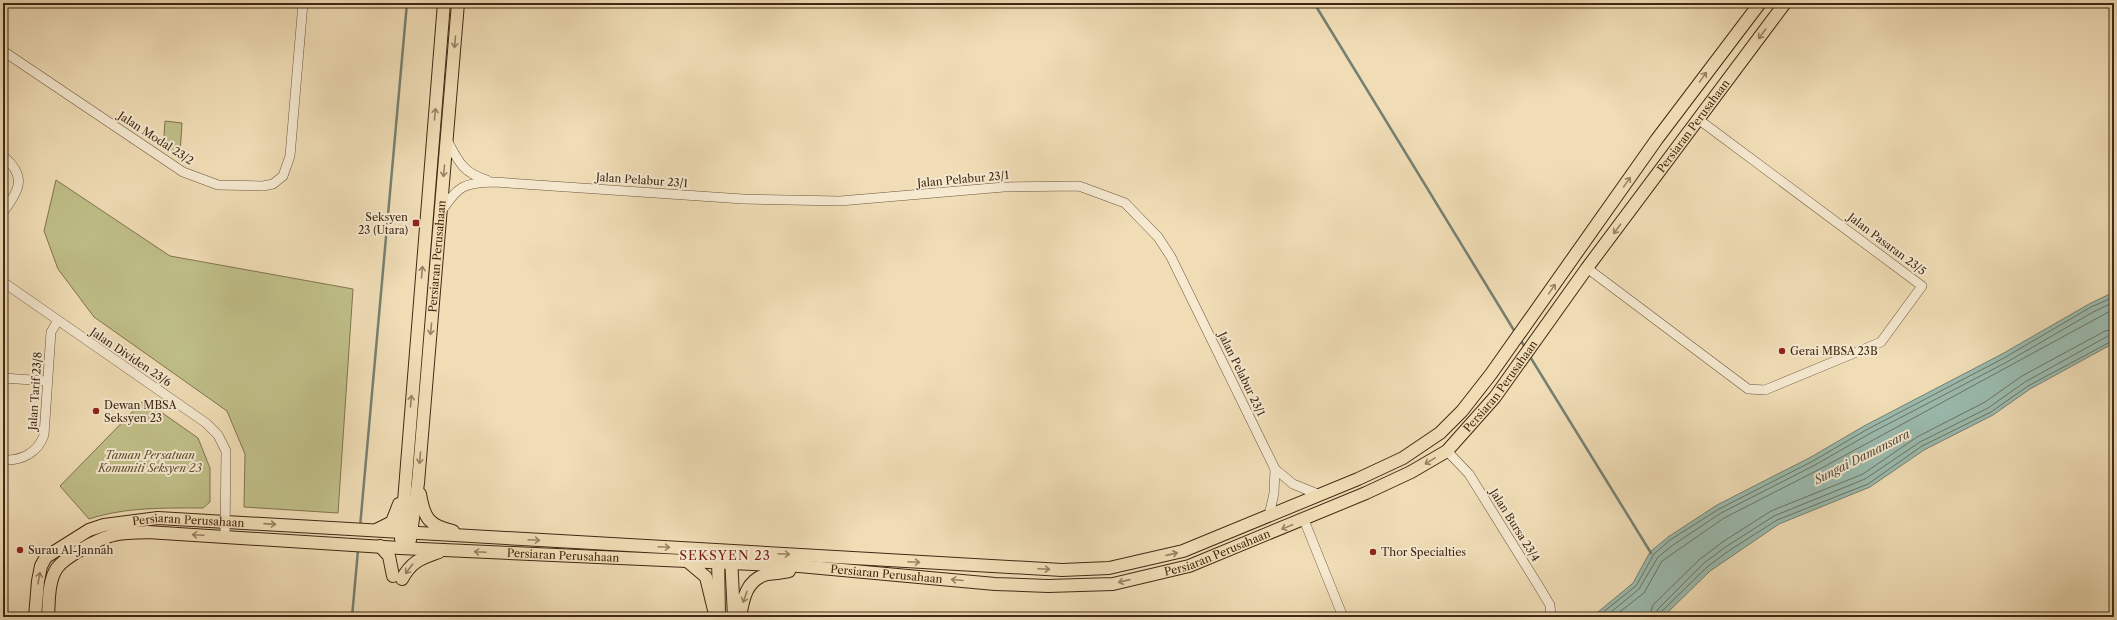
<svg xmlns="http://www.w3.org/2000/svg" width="2117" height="620" font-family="'Libre Caslon Text',serif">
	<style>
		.green { fill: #c0bf89; stroke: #80744e }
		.water { fill: #9abbaf; stroke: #768071 }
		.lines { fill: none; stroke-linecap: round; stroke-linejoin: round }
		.shore { stroke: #6e7261; stroke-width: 1 }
		.stream { stroke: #768071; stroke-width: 2.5 }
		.minor-casing { stroke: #6d553c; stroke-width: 10 }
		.major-casing { stroke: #412813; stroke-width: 14 }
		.minor { stroke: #f5e9d0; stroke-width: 9 }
		.major { stroke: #f0ddb6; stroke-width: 12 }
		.oneway { stroke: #988264 }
		.poi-dot { fill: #8f2418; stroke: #f5e9d0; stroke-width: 1.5 }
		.labels { text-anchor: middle; stroke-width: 4; stroke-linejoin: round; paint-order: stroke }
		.street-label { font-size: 11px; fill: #412813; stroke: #f5e9d0 }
		.poi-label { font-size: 11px; fill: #412813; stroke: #f5e9d0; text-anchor: start }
		.park-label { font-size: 11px; font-style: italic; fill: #614e30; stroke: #f5e9d0 }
		.water-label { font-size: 12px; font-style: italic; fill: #574d3a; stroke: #f5e9d0 }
		.quarter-label { font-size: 13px; letter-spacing: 1px; fill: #7a1f14; stroke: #f5e9d0 }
	</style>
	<rect width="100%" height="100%" fill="#f0ddb6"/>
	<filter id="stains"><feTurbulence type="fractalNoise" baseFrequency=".005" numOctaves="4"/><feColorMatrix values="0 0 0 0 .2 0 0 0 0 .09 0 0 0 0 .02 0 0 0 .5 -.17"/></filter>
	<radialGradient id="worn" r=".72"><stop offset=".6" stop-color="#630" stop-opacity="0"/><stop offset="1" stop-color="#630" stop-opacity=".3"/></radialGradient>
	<!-- green -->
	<g class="green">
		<polygon points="165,121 182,123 180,154 163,149"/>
		<polygon points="56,180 170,256 353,289 338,513 244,507 245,454 227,411 94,317 58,269 44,231"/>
		<path d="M144,400l54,38 12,30v34l-7,6c-39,0 -77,-1 -114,11l-29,-33z"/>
	</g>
	<!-- water -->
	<polygon class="water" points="2114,292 2114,343 2030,389 1993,415 1924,450 1870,487 1779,524 1710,571 1663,617 1592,617 1633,583 1650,552 1668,537 1717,505 1811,457 1864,426 2002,354 2089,304"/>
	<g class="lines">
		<!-- shore -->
		<g class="shore">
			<polyline points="1597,617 1636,586 1654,554 1670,540 1719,509 1813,461 1866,430 2004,358 2091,307 2114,297"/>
			<polyline points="1605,617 1639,589 1658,557 1673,545 1721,513 1815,465 1869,434 2007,362 2093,312 2114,302"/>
			<polyline points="1613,617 1644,593 1662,561 1724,518 1818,470 2114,309"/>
			<polyline points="1649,617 1653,605 1700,559 1724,541 1771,511 1863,474 1917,437 1985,402 2022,376 2105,331 2114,329"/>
			<polyline points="1655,617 1658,609 1704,563 1727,546 1774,516 1865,479 1920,442 1988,408 2025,382 2108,336 2114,335"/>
			<polyline points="1660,617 1661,612 1707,567 1730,550 1777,520 1868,484 1922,446 1991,412 2028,386 2114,340"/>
		</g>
		<!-- stream -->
		<g class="stream">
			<polyline points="1314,3 1515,332"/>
			<polyline points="1520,339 1526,349"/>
			<polyline points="1529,355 1651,553"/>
			<polyline points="360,527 407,3"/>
			<polyline points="352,617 358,550"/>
		</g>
		<defs>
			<g id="minor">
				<polyline points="3,51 183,172 218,185 263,186 273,184 283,176 290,156 303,3"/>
				<path d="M447,140c11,21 16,33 40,40"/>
				<path d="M3,156c24,20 17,34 0,56"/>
				<path d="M441,212c17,-26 22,-29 53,-30l249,17 97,2 164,-14 75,-1 46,17 33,34 13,20 104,212 18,15 27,11"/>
				<polyline points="1587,268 1748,389 1765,390 1881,342 1922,286 1698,119"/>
				<polyline points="3,282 206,423 218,435 226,451 225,536"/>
				<polyline points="3,378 47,381"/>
				<polyline points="1447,451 1469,474 1538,585 1550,605 1551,617"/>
				<path d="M3,460c18,1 35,-7 41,-25l7,-103 6,-10"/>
				<polyline points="1269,516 1274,493 1275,469"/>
				<polyline points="1304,520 1343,617"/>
			</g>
			<g id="major">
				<path d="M420,494c4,24 9,32 33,37"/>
				<polyline points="376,530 392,522 399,504"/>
				<polyline points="401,539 444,3"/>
				<path id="s1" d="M410,540l8,-57 40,-480"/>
				<polyline points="380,546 389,556 393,576"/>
				<polyline points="718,554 719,617"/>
				<polyline points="731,556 734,617"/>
				<polyline points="687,561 706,577 714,610"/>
				<path d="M402,579c10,-18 18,-20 37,-27"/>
				<path id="s2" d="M35,617l3,-36 3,-15 5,-9 43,-27 15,-5 54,-7 904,52 47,-2 74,-17 175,-72 45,-21 37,-25 22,-22 29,-37 166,-235 103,-136"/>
				<path id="s3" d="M48,617c1,-15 0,-36 9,-49 8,-11 39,-28 53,-32 11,-4 25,-3 37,-4l253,16 399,18 196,18 53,2 65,-2 76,-18 177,-73 45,-21 36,-21 48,-54 92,-129 198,-265"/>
				<path d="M740,617c3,-18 6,-37 27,-43 7,-1 15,-1 22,-3"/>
			</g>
		</defs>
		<!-- minor casing -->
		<use href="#minor" class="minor-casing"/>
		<!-- major casing -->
		<use href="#major" class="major-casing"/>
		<!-- minor -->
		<use href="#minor" class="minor"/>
		<!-- major -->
		<use href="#major" class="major"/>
	</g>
	<!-- one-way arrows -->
	<defs><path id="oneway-shaft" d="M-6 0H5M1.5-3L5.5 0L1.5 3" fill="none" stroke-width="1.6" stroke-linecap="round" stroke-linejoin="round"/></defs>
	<g class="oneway">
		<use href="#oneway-shaft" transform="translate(1762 34) rotate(127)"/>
		<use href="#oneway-shaft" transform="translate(455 42) rotate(95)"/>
		<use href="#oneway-shaft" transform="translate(1703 77) rotate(-54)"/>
		<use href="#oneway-shaft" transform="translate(435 114) rotate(-85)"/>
		<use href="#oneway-shaft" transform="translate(444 171) rotate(95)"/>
		<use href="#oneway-shaft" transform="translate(1627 182) rotate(-55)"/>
		<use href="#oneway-shaft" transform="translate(1617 229) rotate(127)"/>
		<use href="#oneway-shaft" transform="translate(422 272) rotate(-85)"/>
		<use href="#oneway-shaft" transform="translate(1552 289) rotate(-55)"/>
		<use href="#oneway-shaft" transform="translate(431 329) rotate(95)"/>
		<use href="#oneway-shaft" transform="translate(411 401) rotate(-85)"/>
		<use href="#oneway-shaft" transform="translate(420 458) rotate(95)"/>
		<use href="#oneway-shaft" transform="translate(1430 461) rotate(149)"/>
		<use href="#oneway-shaft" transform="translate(270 524) rotate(4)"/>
		<use href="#oneway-shaft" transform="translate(1287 527) rotate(158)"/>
		<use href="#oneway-shaft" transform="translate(198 535) rotate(-177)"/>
		<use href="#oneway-shaft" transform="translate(534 540) rotate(3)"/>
		<use href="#oneway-shaft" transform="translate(664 547) rotate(3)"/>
		<use href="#oneway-shaft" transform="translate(480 552) rotate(-177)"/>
		<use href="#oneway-shaft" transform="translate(784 554) rotate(3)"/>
		<use href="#oneway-shaft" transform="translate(1172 554) rotate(-13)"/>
		<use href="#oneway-shaft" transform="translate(914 562) rotate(3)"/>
		<use href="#oneway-shaft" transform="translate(409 569) rotate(127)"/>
		<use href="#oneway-shaft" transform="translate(1044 569) rotate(3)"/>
		<use href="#oneway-shaft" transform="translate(39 578) rotate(-80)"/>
		<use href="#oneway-shaft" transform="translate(957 580) rotate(-175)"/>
		<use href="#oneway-shaft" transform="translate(1124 581) rotate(167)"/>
		<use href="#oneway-shaft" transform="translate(745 597) rotate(110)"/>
	</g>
	<!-- markers -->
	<g class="poi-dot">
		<rect x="412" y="219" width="8" height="8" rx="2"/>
		<circle cx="1782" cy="351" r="4"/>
		<circle cx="96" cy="411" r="4"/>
		<circle cx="20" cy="550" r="4"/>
		<circle cx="1373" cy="552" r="4"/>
	</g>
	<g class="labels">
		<!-- street labels -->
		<g class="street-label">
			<text dy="4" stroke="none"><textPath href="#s3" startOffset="1887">Persiaran Perusahaan</textPath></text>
			<text transform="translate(156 138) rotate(33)" y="4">Jalan Modal 23/2</text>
			<text transform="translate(963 179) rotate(-5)" y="4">Jalan Pelabur 23/1</text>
			<text transform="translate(642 180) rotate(4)" y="4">Jalan Pelabur 23/1</text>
			<text transform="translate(1887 244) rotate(37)" y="4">Jalan Pasaran 23/5</text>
			<text dy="4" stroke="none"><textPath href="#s1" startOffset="285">Persiaran Perusahaan</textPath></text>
			<text transform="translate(131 357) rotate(34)" y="4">Jalan Dividen 23/6</text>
			<text transform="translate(1242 374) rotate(64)" y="4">Jalan Pelabur 23/1</text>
			<text dy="4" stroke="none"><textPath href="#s3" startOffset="1563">Persiaran Perusahaan</textPath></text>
			<text transform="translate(35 391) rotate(-86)" y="4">Jalan Tarif 23/8</text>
			<text dy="4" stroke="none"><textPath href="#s2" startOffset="213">Persiaran Perusahaan</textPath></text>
			<text transform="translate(1515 525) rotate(58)" y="4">Jalan Bursa 23/4</text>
			<text dy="4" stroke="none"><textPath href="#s3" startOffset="1227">Persiaran Perusahaan</textPath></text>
			<text dy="4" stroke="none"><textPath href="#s3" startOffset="567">Persiaran Perusahaan</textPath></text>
			<text dy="4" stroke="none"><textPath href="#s3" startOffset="891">Persiaran Perusahaan</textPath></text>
		</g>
		<!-- poi labels -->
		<g class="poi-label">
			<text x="408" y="221" text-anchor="end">Seksyen<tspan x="408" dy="13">23 (Utara)</tspan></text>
			<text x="1790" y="355">Gerai MBSA 23B</text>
			<text x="104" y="409">Dewan MBSA<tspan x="104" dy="13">Seksyen 23</tspan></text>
			<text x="28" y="554">Surau Al-Jannah</text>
			<text x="1381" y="556">Thor Specialties</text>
		</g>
		<!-- park labels -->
		<g class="park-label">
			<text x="150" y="459">Taman Persatuan<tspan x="150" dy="13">Komuniti Seksyen 23</tspan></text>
		</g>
		<!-- water labels -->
		<g class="water-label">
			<text transform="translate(1862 457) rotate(-27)" y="4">Sungai Damansara</text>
		</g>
		<!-- quarter labels -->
		<g class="quarter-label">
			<text x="725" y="560">SEKSYEN 23</text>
		</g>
	</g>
	<!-- margin -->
	<rect width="2117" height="620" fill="none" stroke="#f0ddb6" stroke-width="16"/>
	<rect x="4" y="4" width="2109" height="612" fill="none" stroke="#412813" stroke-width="2"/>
	<rect x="8" y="8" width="2101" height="604" fill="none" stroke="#412813"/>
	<rect width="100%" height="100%" filter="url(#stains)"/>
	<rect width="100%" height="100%" fill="url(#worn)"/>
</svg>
